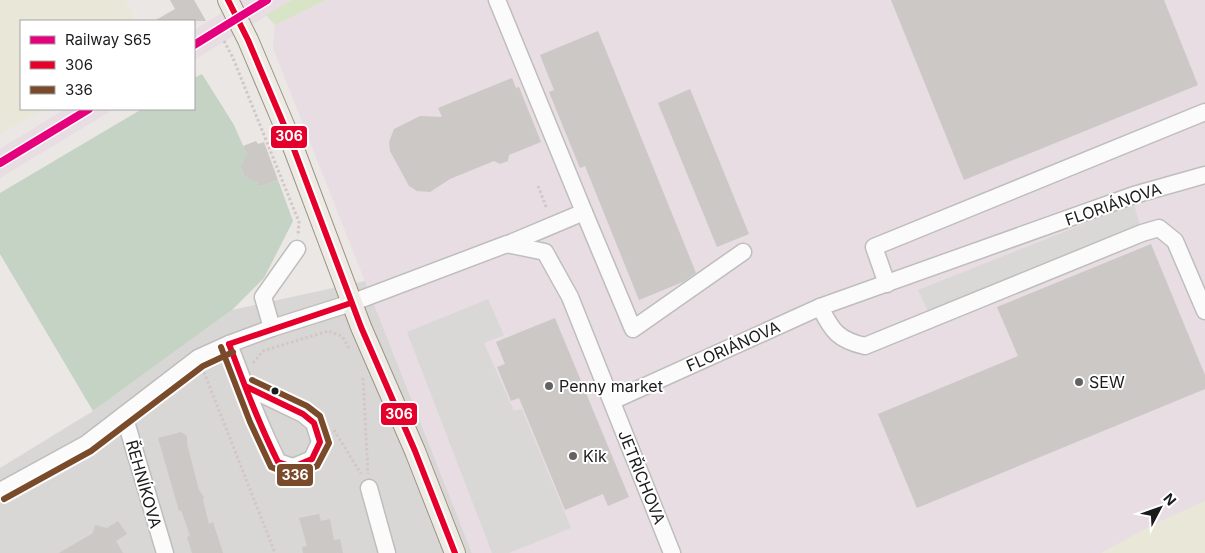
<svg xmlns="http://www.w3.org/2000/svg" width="1205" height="553" font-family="Inter,sans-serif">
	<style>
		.residential { fill: #d9d7d6 }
		.industrial { fill: #e7dde3 }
		.farmland { fill: #e9e8d8 }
		.grass { fill: #d8e4c6 }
		.cemetery { fill: #c5d3c4 }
		.parking { fill: #dad8d7 }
		.building { fill: #cbc8c5 }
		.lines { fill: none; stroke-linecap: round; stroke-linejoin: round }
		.minor-casing { stroke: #bfbebc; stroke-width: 19 }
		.major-casing { stroke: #9c9384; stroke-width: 22 }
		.path { stroke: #d3c7c6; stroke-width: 3; stroke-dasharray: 2.5 2.5; stroke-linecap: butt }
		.minor { stroke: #fcfbfb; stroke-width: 16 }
		.major { stroke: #eeeae4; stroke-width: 20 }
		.bus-1-casing { stroke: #fff; stroke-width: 10 }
		.bus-2-casing { stroke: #fff; stroke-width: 10 }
		.bus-1 { stroke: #e4002b; stroke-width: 6 }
		.bus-2 { stroke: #7a4b2a; stroke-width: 6 }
		.rail-1-casing { stroke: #fff; stroke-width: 11 }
		.rail-1 { stroke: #e5007d; stroke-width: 8 }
		.poi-dot { fill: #636261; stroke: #fff; stroke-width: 2 }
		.bus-dot { fill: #1b1b1b; stroke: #fff; stroke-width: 2 }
		.labels { text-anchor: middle; stroke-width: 4; stroke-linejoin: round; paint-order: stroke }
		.street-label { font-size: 16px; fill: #1b1b1b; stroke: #fff }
		.poi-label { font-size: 16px; fill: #1b1b1b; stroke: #fff; text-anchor: start }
		.line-badge { stroke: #fff; stroke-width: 2 }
		.badge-label { font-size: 14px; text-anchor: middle; font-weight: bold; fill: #fff }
	</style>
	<rect width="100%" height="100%" fill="#eae7e4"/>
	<!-- residential -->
	<polygon class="residential" points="365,281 472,553 0,553 0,468 93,411 232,310"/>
	<!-- industrial -->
	<g class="industrial">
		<polygon points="243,0 292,0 194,60 194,30"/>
		<polygon points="326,0 1205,0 1205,501 1153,525 1104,553 472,553 273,48 275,25"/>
		<polygon points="65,109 114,109 0,178 0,149"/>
	</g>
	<!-- farmland -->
	<g class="farmland">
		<polygon points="0,0 125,0 135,21 21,21 21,109 44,109 0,134"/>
		<polygon points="1205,501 1205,553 1101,553 1153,525"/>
	</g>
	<!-- grass -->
	<polygon class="grass" points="292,0 326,0 275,25 266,15"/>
	<!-- cemetery -->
	<polygon class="cemetery" points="202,74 234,125 249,159 241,168 244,176 251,179 255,177 259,187 278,180 293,221 264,278 232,310 93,411 0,254 0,193 142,109 194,109 194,78"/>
	<!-- parking -->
	<g class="parking">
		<polygon points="1134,204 1142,233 932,320 918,290"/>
		<polygon points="488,299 504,335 484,343 514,411 522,409 571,528 509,553 492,553 407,332"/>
	</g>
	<!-- building -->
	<g class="building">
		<polygon points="170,0 194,0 206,21 154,21 175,9"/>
		<polygon points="891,0 1164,0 1198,85 964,180"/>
		<polygon points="598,31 696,273 683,282 639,300 585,166 580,168 549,92 554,90 540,55"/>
		<polygon points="512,78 516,88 519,87 541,142 509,155 508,161 500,164 494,161 450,179 430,192 417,191 409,186 390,151 389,142 394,129 420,116 442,117 438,108"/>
		<polygon points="690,89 749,234 717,247 658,103"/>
		<polygon points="256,141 258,144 264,142 278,180 259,187 257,182 244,176 241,168 247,154 243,146"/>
		<polygon points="1151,244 1205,375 1205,389 917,508 878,414 1018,356 997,307"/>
		<polygon points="555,318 629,497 608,506 603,494 565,510 519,398 511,401 497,367 505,364 496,342"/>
		<polygon points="181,432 187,436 187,444 199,490 204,497 203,500 209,524 213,522 223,553 192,553 187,537 190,536 181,510 179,511 158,438"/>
		<polygon points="319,514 321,521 330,519 334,540 340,539 343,553 303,553 302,547 307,546 299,518"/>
		<polygon points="118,521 127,534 116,541 123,553 59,553 93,533 95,525 107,528"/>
	</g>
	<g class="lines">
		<defs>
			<g id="minor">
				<polyline points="497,0 584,212 508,244"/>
				<polyline points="584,212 633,329 743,252"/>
				<polyline points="887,284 874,247 1205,112"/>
				<path d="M820,307c12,24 18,33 45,39l277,-113 17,-5 16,13 30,70"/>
				<polyline points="272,328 263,297 297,249"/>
				<path d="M229,344c15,40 30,80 49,118l15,5 19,-8 8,-17 -6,-19 -11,-9 -58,-28"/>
				<polyline points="612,401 820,307 1134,195 1205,175"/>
				<polyline points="124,415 165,553"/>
				<polyline points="369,488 387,553"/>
				<polyline points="0,491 86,444 198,358 229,344 272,328 351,303 507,244 545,252 570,297 672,553"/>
			</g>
			<polyline id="major" points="228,0 248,40 292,144 361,327 415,451 455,553"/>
		</defs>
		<!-- minor casing -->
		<use href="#minor" class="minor-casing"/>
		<!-- major casing -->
		<use href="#major" class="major-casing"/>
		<!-- path -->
		<g class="path">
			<polyline points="224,41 233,58 299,222 298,236"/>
			<polyline points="538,186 547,209"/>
			<polyline points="253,363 263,351 328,331 342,336 349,348"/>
			<polyline points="204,372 275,553"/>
			<polyline points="363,378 368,474"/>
			<polyline points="334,430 361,474"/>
		</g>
		<!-- minor -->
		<use href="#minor" class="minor"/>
		<!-- major -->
		<use href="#major" class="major"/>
		<defs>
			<g id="bus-1">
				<polyline points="228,0 248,40 292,144 361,327 415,451 455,553"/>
				<path d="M229,344c15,40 30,80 49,118l15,5 19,-8 8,-17 -6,-19 -11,-9 -58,-28"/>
				<polyline points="229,344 351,303"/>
			</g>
			<g id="bus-2">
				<polyline points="221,347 250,422 271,467 293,476 317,466 329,443 320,416 307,406 252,380"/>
				<polyline points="4,499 91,451 203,366 233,352"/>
			</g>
		</defs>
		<!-- bus-1 casing -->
		<use href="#bus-1" class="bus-1-casing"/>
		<!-- bus-2 casing -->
		<use href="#bus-2" class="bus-2-casing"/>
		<!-- bus-1 -->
		<use href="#bus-1" class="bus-1"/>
		<!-- bus-2 -->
		<use href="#bus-2" class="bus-2"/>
		<defs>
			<g id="rail-1">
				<polyline points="194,45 267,0"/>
				<polyline points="0,163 89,109"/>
			</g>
		</defs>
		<!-- rail-1 casing -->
		<use href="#rail-1" class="rail-1-casing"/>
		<!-- rail-1 -->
		<use href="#rail-1" class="rail-1"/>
	</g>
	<!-- markers -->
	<g class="poi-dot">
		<circle cx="1079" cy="382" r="5"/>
		<circle cx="549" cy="386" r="5"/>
		<circle cx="573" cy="456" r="5"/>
	</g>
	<circle class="bus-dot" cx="275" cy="391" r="4.5"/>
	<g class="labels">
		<!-- street labels -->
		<g class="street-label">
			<text transform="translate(1113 204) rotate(-19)" y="6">FLORIÁNOVA</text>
			<text transform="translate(733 346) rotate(-24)" y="6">FLORIÁNOVA</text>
			<text transform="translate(642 477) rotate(68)" y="6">JETŘICHOVA</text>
			<text transform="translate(144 484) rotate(74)" y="6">ŘEHNÍKOVA</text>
		</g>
		<!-- poi labels -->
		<g class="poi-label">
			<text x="1089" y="388">SEW</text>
			<text x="559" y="392">Penny market</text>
			<text x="583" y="462">Kik</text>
		</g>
	</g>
	<g class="line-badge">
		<rect x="270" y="125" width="38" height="24" rx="5" fill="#e4002b"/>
		<rect x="380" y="402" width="38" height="24" rx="5" fill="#e4002b"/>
		<rect x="276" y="463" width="38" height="24" rx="5" fill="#7a4b2a"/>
	</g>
	<g class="badge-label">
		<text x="289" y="141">306</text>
		<text x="399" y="419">306</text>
		<text x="295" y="480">336</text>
	</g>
	<!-- legend -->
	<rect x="20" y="20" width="175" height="90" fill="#ffffff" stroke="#a4a4a4"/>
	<rect x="30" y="36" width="25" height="8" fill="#e5007d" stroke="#a4a4a4"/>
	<text x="65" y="45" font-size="15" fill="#1b1b1b">Railway S65</text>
	<rect x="30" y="61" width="25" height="8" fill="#e4002b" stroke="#a4a4a4"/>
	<text x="65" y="70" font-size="15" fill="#1b1b1b">306</text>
	<rect x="30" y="86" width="25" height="8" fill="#7a4b2a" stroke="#a4a4a4"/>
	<text x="65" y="95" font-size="15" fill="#1b1b1b">336</text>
	<!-- north arrow -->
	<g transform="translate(1160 508) rotate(49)" stroke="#ffffff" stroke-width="4" paint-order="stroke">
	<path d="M0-4L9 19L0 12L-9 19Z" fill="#1b1b1b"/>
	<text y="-8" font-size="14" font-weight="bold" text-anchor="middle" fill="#1b1b1b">N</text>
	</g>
</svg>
